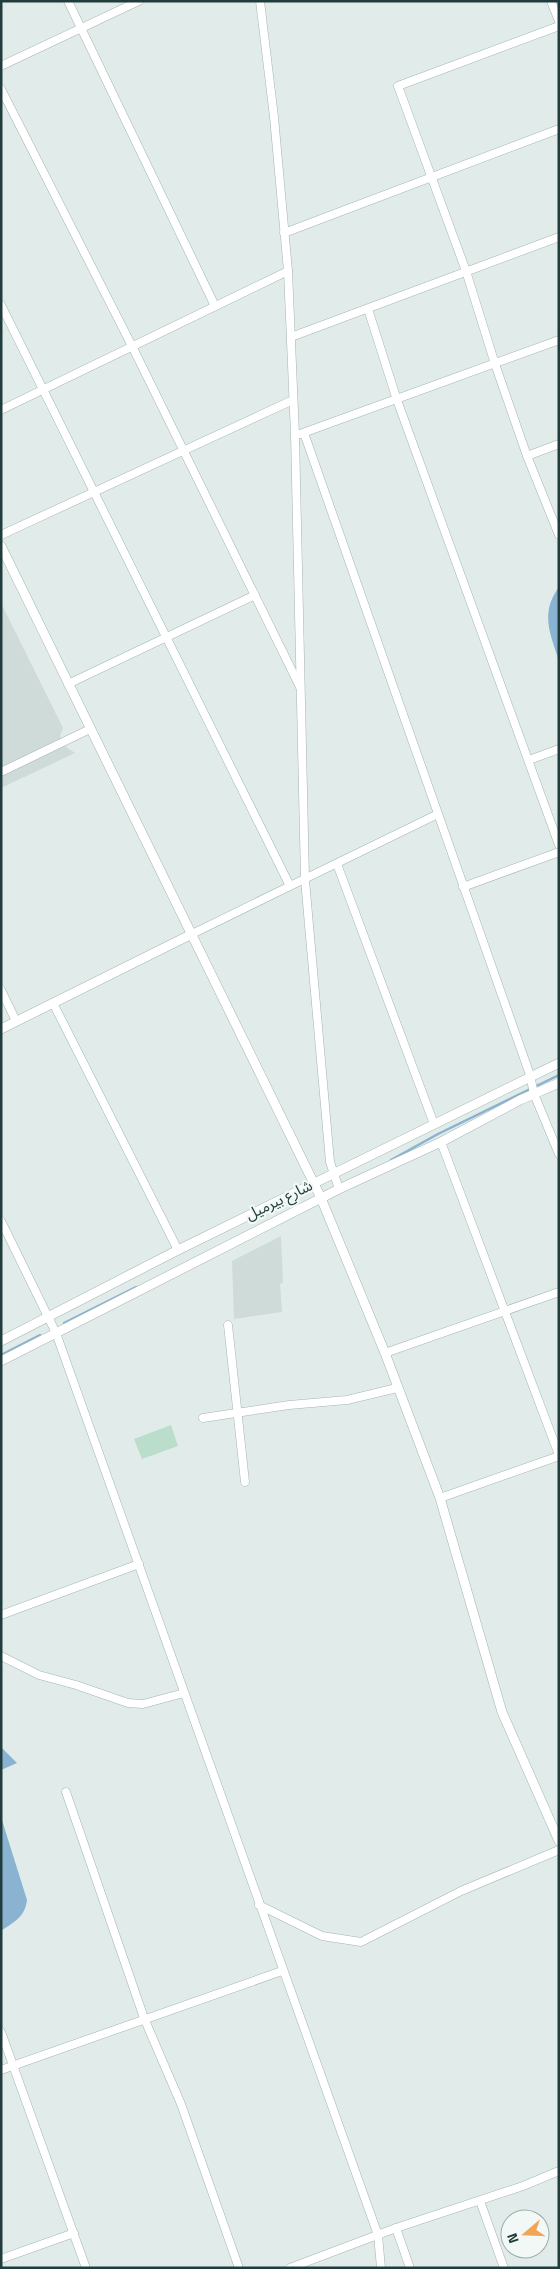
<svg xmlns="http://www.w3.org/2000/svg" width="560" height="2269" font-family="'Titillium Web','Noto Sans Arabic',sans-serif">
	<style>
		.built { fill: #cfdbd9 }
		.green { fill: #baddcc }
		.water { fill: #89b3d1 }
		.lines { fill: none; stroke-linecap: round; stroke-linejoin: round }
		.stream { stroke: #89b3d1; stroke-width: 2.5 }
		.minor-casing { stroke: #a4b4b2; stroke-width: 9 }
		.tertiary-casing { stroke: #a4b4b2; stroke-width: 10 }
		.minor { stroke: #fff; stroke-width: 8 }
		.tertiary { stroke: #fff; stroke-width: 9 }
		.labels { text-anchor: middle; stroke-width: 4.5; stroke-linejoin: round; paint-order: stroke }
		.street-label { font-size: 15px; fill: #213c3c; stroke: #f2f8f6 }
	</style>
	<rect width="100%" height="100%" fill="#e1ecea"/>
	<!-- built -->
	<g class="built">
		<polygon points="1,603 63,728 60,736 65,746 75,753 1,788"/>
		<polygon points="281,1236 283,1283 280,1284 282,1312 234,1319 232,1261"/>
	</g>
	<!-- green -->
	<polygon class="green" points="171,1425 178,1446 142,1459 134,1439"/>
	<!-- water -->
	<g class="water">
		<path d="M559,587v74c-9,-28 -19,-48 0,-74z"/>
		<polygon points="1,1747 17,1763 1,1770"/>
		<path d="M1,1817l26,83c-2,17 -13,22 -26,31z"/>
	</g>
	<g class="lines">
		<!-- stream -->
		<g class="stream">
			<polyline points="391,1160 438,1134 559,1075"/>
			<polyline points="64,1323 136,1287"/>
			<polyline points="1,1355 40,1335"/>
		</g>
		<defs>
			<g id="minor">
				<polyline points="68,1 215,306"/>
				<polyline points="260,1 274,117 288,271 295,435 305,880 330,1162 339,1189"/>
				<polyline points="551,1 559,21"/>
				<polyline points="559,26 398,86 466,271 495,364 527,456 559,535"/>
				<polyline points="1,66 139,1"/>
				<polyline points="1,89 132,346 300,687"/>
				<polyline points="284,233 559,129"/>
				<polyline points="1,305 290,886 438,814"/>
				<polyline points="368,309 397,400 559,845"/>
				<polyline points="291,337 559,237"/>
				<polyline points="1,410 288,271"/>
				<polyline points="304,433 530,1075 534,1094 559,1154"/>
				<polyline points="300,434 559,340"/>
				<polyline points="527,456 559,444"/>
				<polyline points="1,535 293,400"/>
				<polyline points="68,684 255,595"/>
				<polyline points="529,760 559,749"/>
				<polyline points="1,772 90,729"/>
				<polyline points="337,864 434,1124"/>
				<polyline points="463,887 559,852"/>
				<polyline points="192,934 290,886"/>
				<polyline points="1,990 16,1021"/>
				<polyline points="53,1003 178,1250"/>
				<polyline points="441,1142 559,1455"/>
				<polyline points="1,1221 56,1333 378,2235 381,2268"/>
				<polyline points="228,1325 245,1482"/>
				<polyline points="385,1353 559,1292"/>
				<polyline points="203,1418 289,1405 347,1400 397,1388"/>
				<polyline points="440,1498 559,1456"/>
				<polyline points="1,1615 139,1564"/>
				<polyline points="1,1656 39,1675 76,1685 128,1703 143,1704 184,1693"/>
				<polyline points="66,1792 144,2018 181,2104 239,2268"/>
				<polyline points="259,1905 322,1936 361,1942 461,1891 559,1850"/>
				<polyline points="1,2032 86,2268"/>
				<polyline points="1,2070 282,1971"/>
				<polyline points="480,2201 504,2268"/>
				<polyline points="396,2228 410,2268"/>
				<polyline points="1,2259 74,2233"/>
				<polyline points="290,2268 396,2228 523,2186 559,2171"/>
			</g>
			<g id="tertiary">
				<polyline points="1,546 321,1198 385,1353 440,1498 502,1712 559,1841"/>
				<polyline points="1,1029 192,934"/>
				<polyline points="1,1341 178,1250 559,1063"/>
				<polyline points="1,1361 339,1189 441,1142 520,1100 559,1083"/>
			</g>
		</defs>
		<!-- minor casing -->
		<use href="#minor" class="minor-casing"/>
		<!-- tertiary casing -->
		<use href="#tertiary" class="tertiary-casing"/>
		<!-- minor -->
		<use href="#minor" class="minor"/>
		<!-- tertiary -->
		<use href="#tertiary" class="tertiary"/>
	</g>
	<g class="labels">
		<!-- street labels -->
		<g class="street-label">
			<text transform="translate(279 1200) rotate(-26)" y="5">شارع بيرميل</text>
		</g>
	</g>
	<!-- border -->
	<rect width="560" height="2269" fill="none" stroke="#213c3c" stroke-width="5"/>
	<!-- north arrow -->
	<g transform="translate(525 2234) rotate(251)"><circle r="24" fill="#f2f8f6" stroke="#9eadac"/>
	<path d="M0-4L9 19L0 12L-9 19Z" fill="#f2a559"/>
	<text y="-8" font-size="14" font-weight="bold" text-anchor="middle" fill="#213c3c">N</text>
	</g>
</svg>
